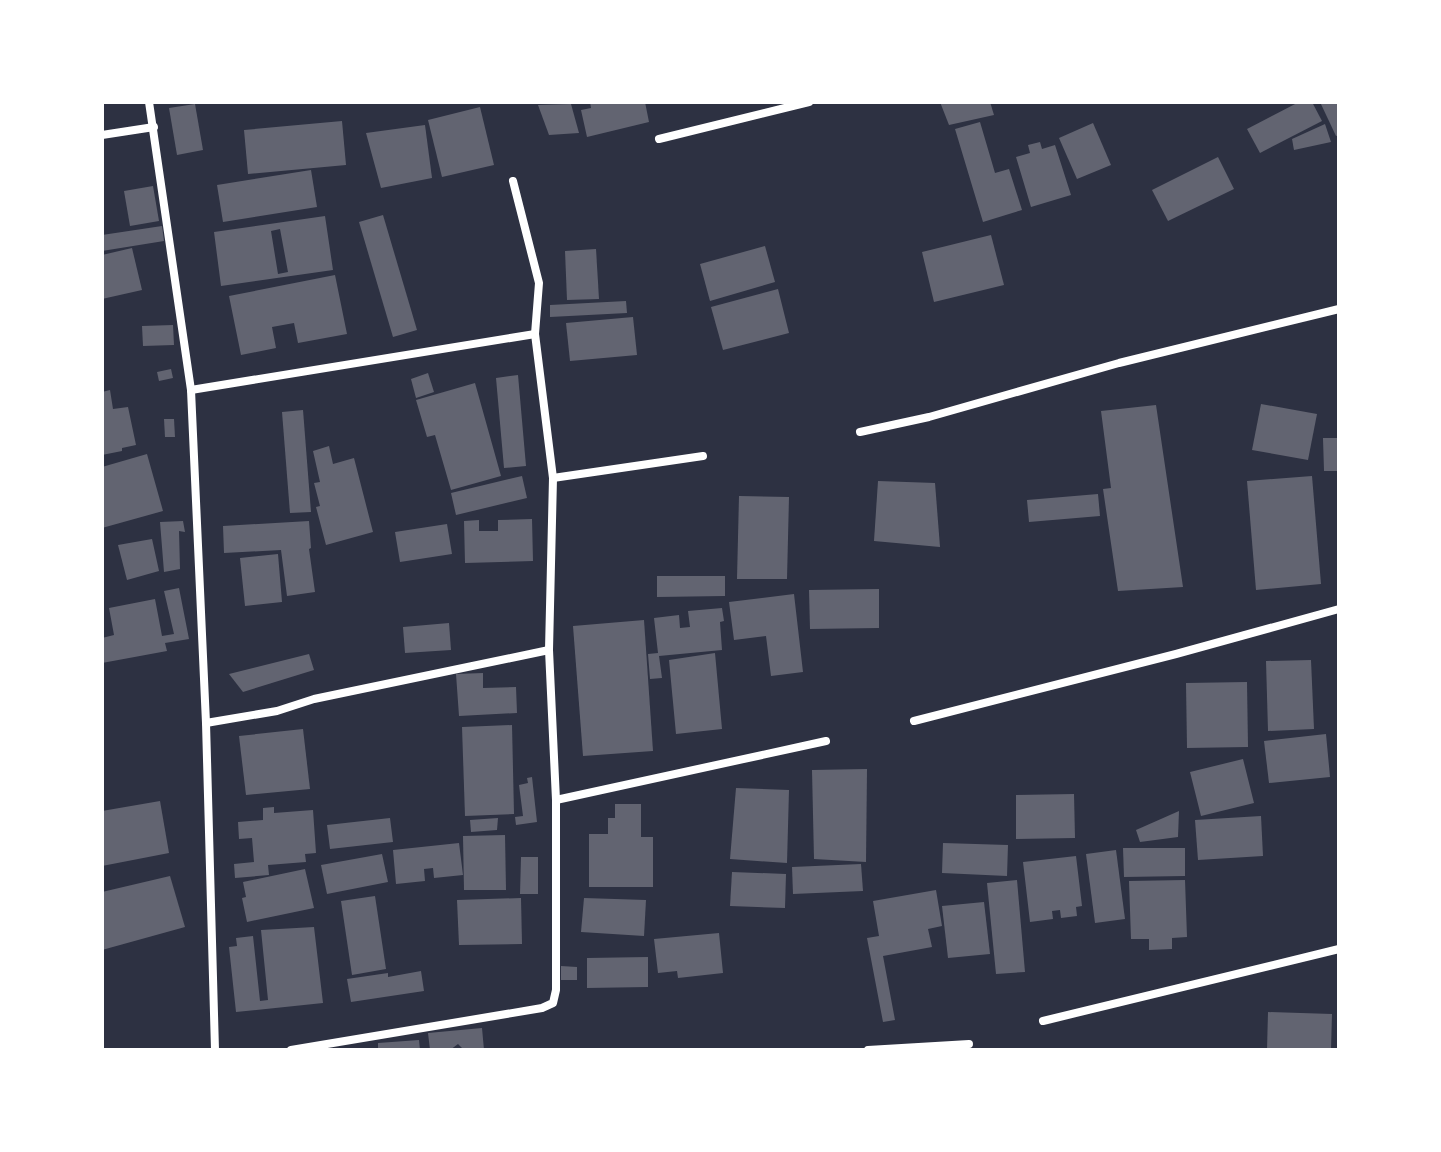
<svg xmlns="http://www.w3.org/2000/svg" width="1441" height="1152" font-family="Figtree,sans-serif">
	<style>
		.building { fill: #626471; fill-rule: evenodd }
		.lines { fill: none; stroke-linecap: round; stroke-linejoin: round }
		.minor { stroke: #fff; stroke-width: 8 }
	</style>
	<rect width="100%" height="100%" fill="#2d3142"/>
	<!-- building -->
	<g class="building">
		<polygon points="590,102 645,102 649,122 587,137 581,110 591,108"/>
		<polygon points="940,102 990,102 994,115 949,125"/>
		<polygon points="1299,102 1312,102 1322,121 1260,153 1247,129"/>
		<polygon points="1320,102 1339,102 1339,135 1336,136"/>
		<polygon points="195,104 203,150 177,155 169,108"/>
		<polygon points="571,104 579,133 549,135 538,105"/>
		<polygon points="480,107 494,165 442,177 428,120"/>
		<polygon points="342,121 346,165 248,174 244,130"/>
		<polygon points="980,122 995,173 1009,169 1022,210 983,222 955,129"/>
		<polygon points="1093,123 1111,165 1077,179 1059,138"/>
		<polygon points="1325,124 1331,142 1294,150 1292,139"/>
		<polygon points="425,125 432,178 381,188 366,133"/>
		<polygon points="1040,142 1042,149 1055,145 1071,195 1031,207 1016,157 1030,153 1028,145"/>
		<polygon points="1218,157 1234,189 1168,221 1152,190"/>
		<polygon points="311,170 317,207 223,222 217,185"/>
		<polygon points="153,186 159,221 130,226 124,191"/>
		<polygon points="383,215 417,330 393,337 359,222"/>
		<path d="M325,216l8,54 -112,16 -7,-54zM280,229l8,43 -10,2 -7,-43z"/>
		<polygon points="162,226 164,241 102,251 102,235"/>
		<polygon points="991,235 1004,285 934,302 922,252"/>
		<polygon points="765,246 775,282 710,301 700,264"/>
		<polygon points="132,248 142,290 102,299 102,255"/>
		<polygon points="596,249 599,299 567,300 565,251"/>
		<polygon points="335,275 347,334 298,343 294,323 272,327 276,348 241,355 229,296"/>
		<polygon points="778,289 789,333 723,350 711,307"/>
		<polygon points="626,301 627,313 550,317 550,305"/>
		<polygon points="633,317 637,355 570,361 566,323"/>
		<polygon points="173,325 174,345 143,346 142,326"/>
		<polygon points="171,369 173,378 159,381 157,372"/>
		<polygon points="428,373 434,392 416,398 411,379"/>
		<polygon points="518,375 526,466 504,468 496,378"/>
		<polygon points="475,383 501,476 451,490 435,435 427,437 416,400"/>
		<polygon points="110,390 113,409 128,407 136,445 122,448 122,451 102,455 102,392"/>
		<polygon points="1261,404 1317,414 1308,460 1252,450"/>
		<polygon points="1156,405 1183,587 1118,591 1103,489 1111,488 1101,411"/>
		<polygon points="303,410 311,512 290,513 282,412"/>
		<polygon points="164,419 174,419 175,437 165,437"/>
		<polygon points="1323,438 1339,438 1339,471 1324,471"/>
		<polygon points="329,446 333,464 354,458 373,532 326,545 316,507 320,506 314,483 320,482 313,451"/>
		<polygon points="147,454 163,511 102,528 102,467"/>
		<polygon points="522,476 527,498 456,515 451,493"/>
		<polygon points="1312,476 1321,584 1256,590 1247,481"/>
		<polygon points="878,481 935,483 940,547 874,541"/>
		<polygon points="1098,494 1100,516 1029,522 1027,500"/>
		<polygon points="739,496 789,497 787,579 737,579"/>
		<polygon points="532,519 533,561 465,563 464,521 479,520 479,531 498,531 498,520"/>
		<polygon points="183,521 185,532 179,531 180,569 164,572 160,522"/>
		<polygon points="309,521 311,548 309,549 315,592 287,596 281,550 224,553 223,526"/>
		<polygon points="447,524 452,554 400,562 395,532"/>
		<polygon points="152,539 159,571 127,580 118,545"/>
		<polygon points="278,554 282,602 245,606 240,558"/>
		<polygon points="657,576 725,576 725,596 657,597"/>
		<polygon points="179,588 189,639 165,643 167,651 102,663 102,638 114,635 109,608 155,599 162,636 174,634 164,591"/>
		<polygon points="879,589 879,628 810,629 809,590"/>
		<polygon points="794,594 803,672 771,676 766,636 734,640 729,602"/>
		<polygon points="722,608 724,621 720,622 722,650 659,656 662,678 650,679 648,654 658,653 654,618 679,615 680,628 690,627 688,611"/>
		<polygon points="644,620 653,751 583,756 573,626"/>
		<polygon points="449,623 451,650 405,653 403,627"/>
		<polygon points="715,653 722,729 676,734 669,660"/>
		<polygon points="309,654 314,670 243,692 229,674"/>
		<polygon points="1311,660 1314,729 1268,731 1266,661"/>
		<polygon points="483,673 483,688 516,687 517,713 459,716 456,674"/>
		<polygon points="1247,682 1248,747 1187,748 1186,683"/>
		<polygon points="512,725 514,814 465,816 462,727"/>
		<polygon points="303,729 310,789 246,795 239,736"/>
		<polygon points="1326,734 1330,777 1269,783 1264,741"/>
		<polygon points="1243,759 1254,803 1201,816 1190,772"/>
		<polygon points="867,769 866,862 814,859 812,770"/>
		<polygon points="532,777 537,822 516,825 515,817 523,816 519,785 528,783 527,778"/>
		<polygon points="736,788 789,790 787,863 730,859"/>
		<polygon points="1074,794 1075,838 1016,839 1016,795"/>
		<polygon points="160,801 169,853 102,866 102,811"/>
		<polygon points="615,804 641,804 641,837 653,837 653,887 589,887 589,834 608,834 608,818 615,818"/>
		<polygon points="274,807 274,813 313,810 316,853 305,854 306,862 268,865 269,875 235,878 234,864 254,862 252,838 239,839 238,822 263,820 263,808"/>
		<polygon points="1179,811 1178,837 1140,842 1136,830"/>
		<polygon points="1261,816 1263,856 1198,860 1195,820"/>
		<polygon points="390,818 393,842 330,849 327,825"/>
		<polygon points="498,818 497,830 471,832 470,820"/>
		<polygon points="505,835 506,890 464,890 463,836"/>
		<polygon points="459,843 463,875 434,878 433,868 424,869 425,881 396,884 393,850"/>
		<polygon points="943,843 1008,845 1007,876 942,873"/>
		<polygon points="1123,848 1185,848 1185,876 1124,877"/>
		<polygon points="1116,850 1125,919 1095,923 1086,854"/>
		<polygon points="382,854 388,882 327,894 321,865"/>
		<polygon points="1076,856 1082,906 1076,907 1077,916 1061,918 1060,910 1052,911 1053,919 1030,922 1023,862"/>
		<polygon points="521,857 538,857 538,894 520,894"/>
		<polygon points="861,864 863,891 793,894 792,867"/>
		<polygon points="305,869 314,908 247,922 242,898 246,897 243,882"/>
		<polygon points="732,872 786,874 785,908 730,906"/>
		<polygon points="170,876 185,927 102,950 102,892"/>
		<polygon points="1017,880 1025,972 996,974 987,883"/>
		<polygon points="1185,880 1187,937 1172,938 1172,949 1149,950 1149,939 1131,939 1129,881"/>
		<polygon points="936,890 942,926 928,929 932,947 883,956 895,1020 883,1022 867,938 879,936 873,901"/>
		<polygon points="375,896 386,969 352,975 341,901"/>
		<polygon points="521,898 522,944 459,945 457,900"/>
		<polygon points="584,898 646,900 644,936 581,932"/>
		<polygon points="984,902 990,954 948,958 942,906"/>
		<polygon points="314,927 323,1003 236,1012 229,947 237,946 236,938 253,936 260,1001 268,1000 261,930"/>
		<polygon points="719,933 723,973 678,978 677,971 658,973 654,939"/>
		<polygon points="648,957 648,987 587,988 587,958"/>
		<polygon points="561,966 577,967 577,980 561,980"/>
		<polygon points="421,971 424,991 351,1002 347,979 388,973 388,977"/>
		<polygon points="1268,1012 1332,1014 1331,1050 1267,1050"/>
		<polygon points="482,1028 484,1050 464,1050 458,1044 450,1050 430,1050 428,1033"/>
		<polygon points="419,1040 420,1050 378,1050 378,1043"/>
	</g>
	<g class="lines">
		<!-- minor -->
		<g class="minor">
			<polyline points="149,102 191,390 206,723 215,1050"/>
			<polyline points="102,135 154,127"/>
			<polyline points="659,139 809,102"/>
			<polyline points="513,181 539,283 535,334 553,478 549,650"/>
			<polyline points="191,390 535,334"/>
			<polyline points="860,432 929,417 1119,363 1339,309"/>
			<polyline points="553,478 703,456"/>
			<polyline points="914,721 1176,654 1339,609"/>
			<polyline points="206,723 277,711 314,699 549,650 556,800 826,741"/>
			<polyline points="1043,1021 1339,949"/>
			<polyline points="291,1050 542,1008 553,1003 556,990 556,800"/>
			<polyline points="868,1050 969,1044"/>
		</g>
	</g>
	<!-- border -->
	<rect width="1441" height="1152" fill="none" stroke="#ffffff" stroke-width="208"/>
</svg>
